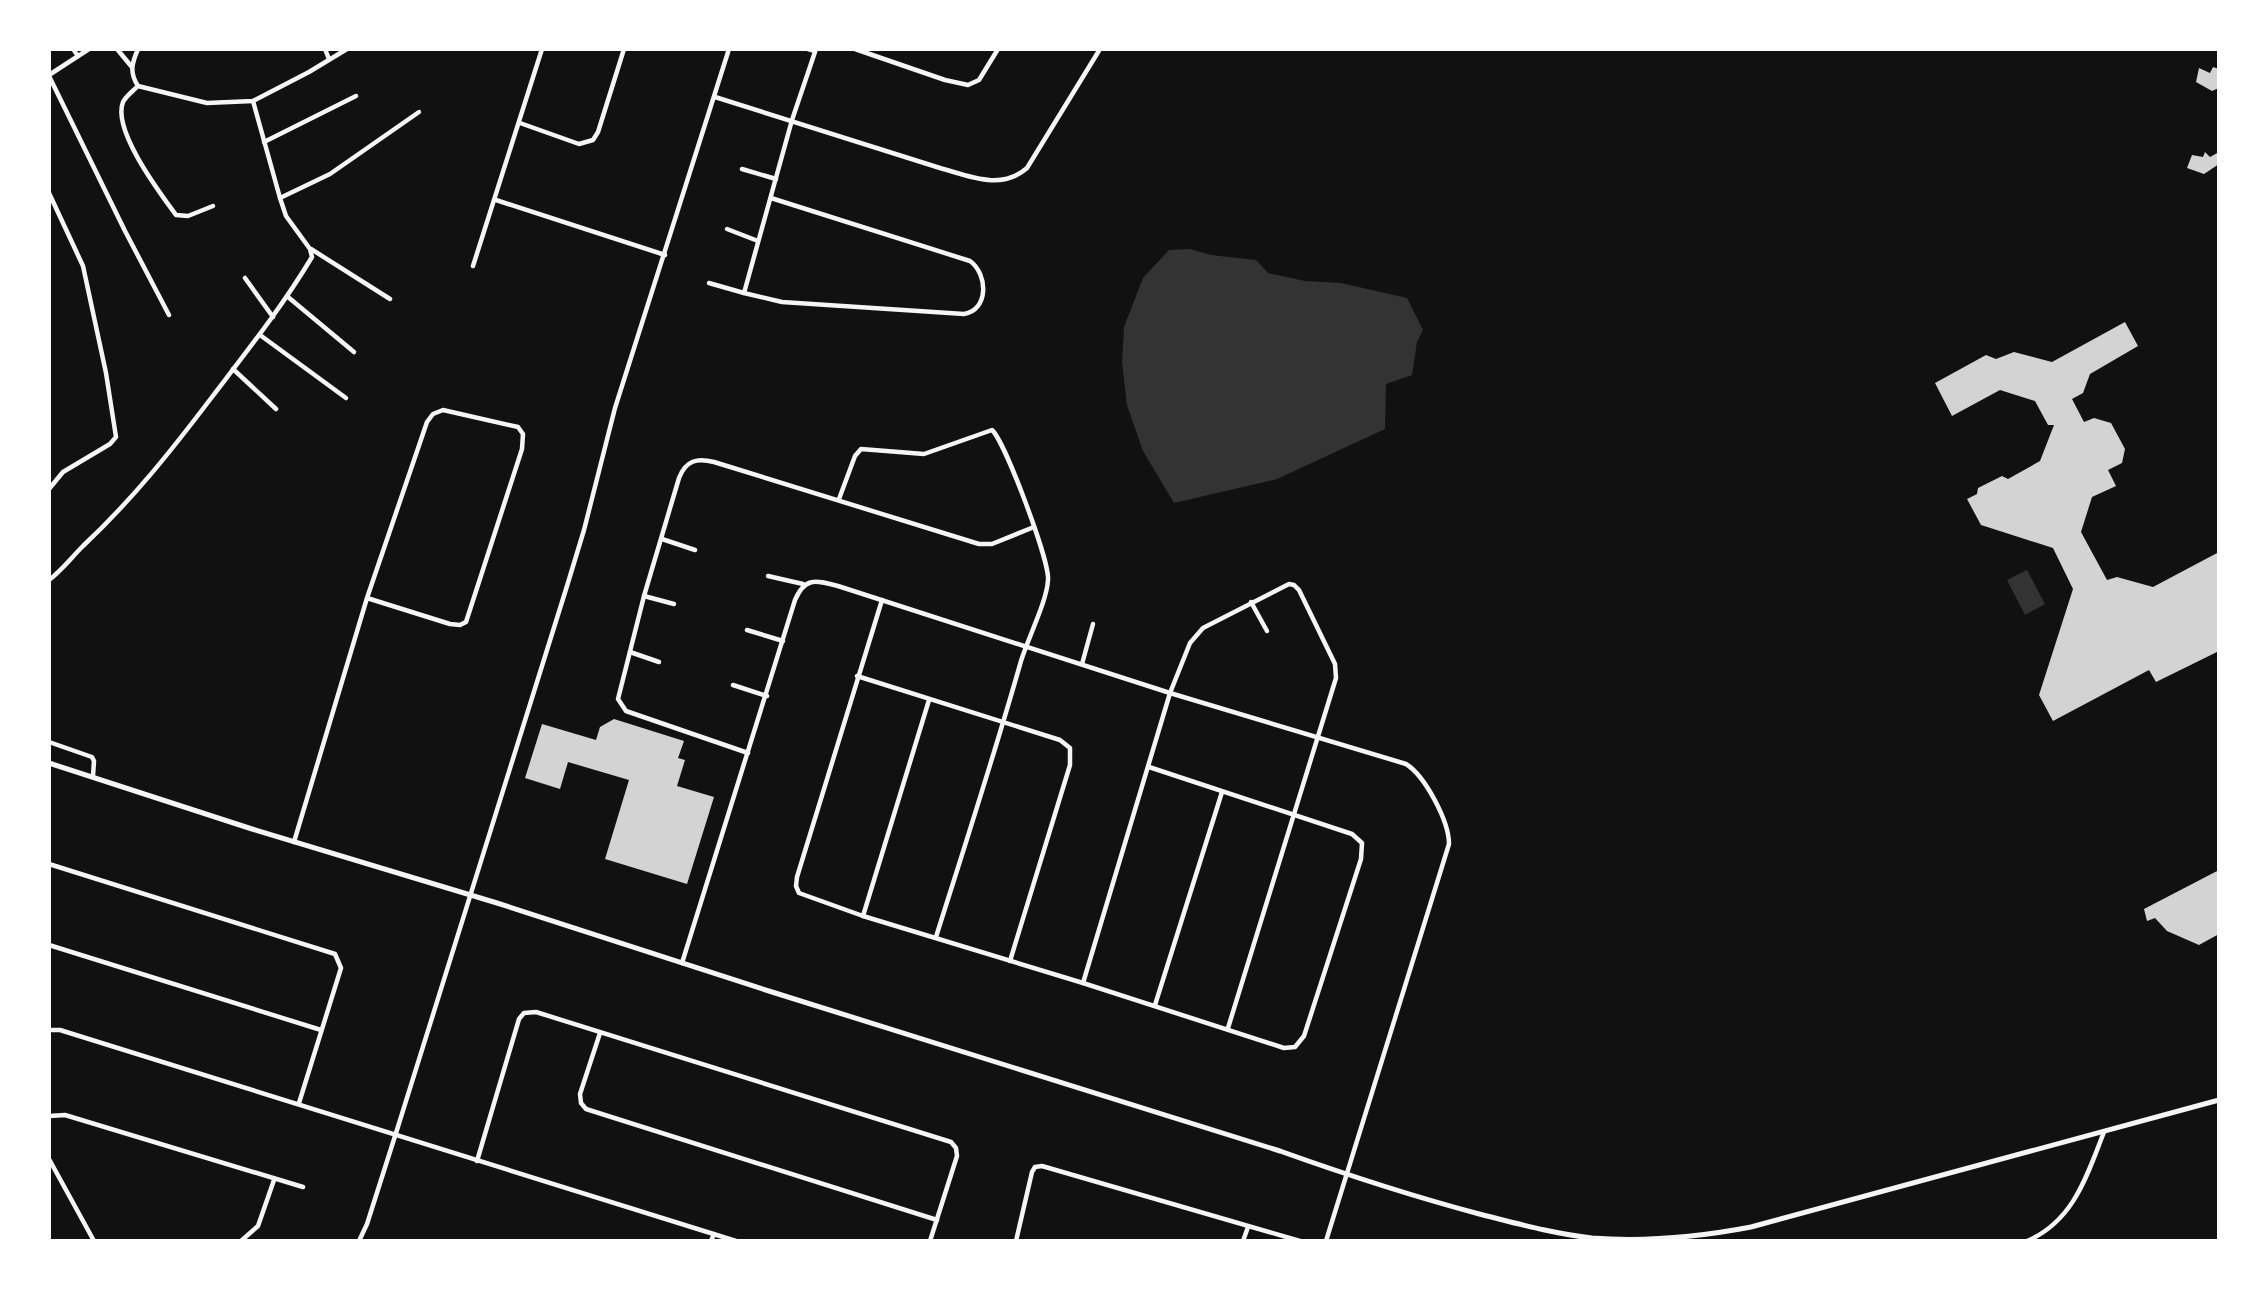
<svg xmlns="http://www.w3.org/2000/svg" width="2268" height="1290" font-family="'Golos Text',sans-serif">
	<style>
		.water { fill: #333 }
		.building { fill: #d3d3d3 }
		.lines { fill: none; stroke-linecap: round; stroke-linejoin: round }
		.minor { stroke: #f5f5f5; stroke-width: 4.5 }
		.tertiary { stroke: #f5f5f5; stroke-width: 5 }
	</style>
	<rect width="100%" height="100%" fill="#111"/>
	<!-- water -->
	<g class="water">
		<polygon points="1190,249 1211,255 1256,260 1268,273 1305,281 1341,283 1407,298 1423,330 1417,342 1412,375 1386,384 1385,429 1277,479 1174,503 1143,451 1127,405 1122,362 1124,327 1143,278 1169,250"/>
		<polygon points="2027,570 2045,604 2025,615 2007,580"/>
	</g>
	<!-- building -->
	<g class="building">
		<polygon points="2213,67 2219,69 2219,88 2212,91 2196,82 2199,68 2210,73"/>
		<polygon points="2205,152 2210,157 2219,152 2219,164 2204,174 2187,168 2192,155 2203,157"/>
		<polygon points="2125,322 2138,346 2090,374 2083,393 2072,399 2084,422 2094,418 2111,423 2125,449 2122,463 2108,470 2116,486 2092,497 2081,532 2107,580 2117,577 2153,587 2219,552 2219,651 2156,682 2149,670 2053,721 2039,695 2073,589 2053,548 1981,525 1967,499 1977,494 1978,488 2002,476 2008,479 2040,461 2054,425 2048,425 2035,401 2000,390 1952,416 1935,383 1986,355 1996,359 2014,352 2052,362"/>
		<polygon points="614,719 684,741 678,758 685,760 677,786 714,797 687,884 605,859 629,780 568,762 560,789 525,778 542,724 596,740 600,727"/>
		<polygon points="2219,870 2219,934 2199,945 2167,931 2155,918 2147,921 2144,909"/>
	</g>
	<g class="lines">
		<!-- minor -->
		<g class="minor">
			<polyline points="73,49 78,56"/>
			<polyline points="117,49 131,66"/>
			<path d="M138,49c-6,14 -9,23 0,37l69,17 46,-2 56,-29 38,-23"/>
			<polyline points="325,49 329,59"/>
			<polyline points="808,49 815,51"/>
			<polyline points="855,49 945,80 968,85 979,80 998,49"/>
			<polyline points="49,75 89,49"/>
			<polyline points="49,76 125,231 169,315"/>
			<path d="M138,86c-5,5 -12,10 -15,16 -11,28 37,91 53,113l12,1 25,-10"/>
			<path d="M715,97l225,71c29,8 61,23 87,0l73,-119"/>
			<polyline points="520,123 579,144 593,140 598,132 624,49"/>
			<polyline points="264,142 356,96"/>
			<polyline points="742,169 776,179"/>
			<polyline points="49,193 83,266 106,373 116,437 110,444 63,472 49,489"/>
			<polyline points="280,198 330,174 419,112"/>
			<path d="M771,198l199,63c18,13 19,49 -6,53l-182,-12 -38,-9 48,-173 24,-71"/>
			<polyline points="496,200 665,255"/>
			<polyline points="727,229 758,241"/>
			<polyline points="311,249 390,299"/>
			<polyline points="473,266 542,49"/>
			<polyline points="245,278 273,317"/>
			<polyline points="709,283 744,293"/>
			<polyline points="288,297 354,352"/>
			<polyline points="260,335 346,398"/>
			<polyline points="233,369 276,409"/>
			<path d="M839,499l16,-43 6,-7 63,5 68,-24c13,12 58,132 56,150 -1,21 -20,58 -27,81 -26,92 -56,184 -85,276"/>
			<polyline points="662,539 695,550"/>
			<polyline points="768,576 803,584"/>
			<path d="M49,580c13,-10 22,-22 34,-34 50,-47 88,-95 129,-149 35,-46 70,-90 100,-140l-2,-8 -24,-33 -6,-18 -27,-97"/>
			<polyline points="644,596 674,604"/>
			<polyline points="882,600 797,877 796,886 799,893 863,916 1083,983 1284,1048 1295,1047 1304,1036 1361,859 1362,843 1352,834 1149,767"/>
			<polyline points="1251,602 1267,631"/>
			<polyline points="747,630 783,641"/>
			<polyline points="630,652 659,662"/>
			<polyline points="1082,664 1093,624"/>
			<polyline points="857,676 1060,740 1070,748 1070,765 1010,961"/>
			<polyline points="733,685 767,696"/>
			<polyline points="49,742 92,757 94,761 93,776"/>
			<path d="M748,753l-122,-42 -8,-12 26,-103 35,-118c7,-18 18,-20 35,-16l265,82h13l42,-17"/>
			<polyline points="294,842 367,598 427,422 433,414 443,410 518,427 523,434 522,449 466,622 460,625 450,624 367,598"/>
			<polyline points="49,864 335,954 341,968 299,1103"/>
			<polyline points="863,916 929,700"/>
			<polyline points="49,945 321,1030"/>
			<path d="M682,963l113,-363c10,-23 20,-20 43,-14l332,107 236,71c19,12 43,57 43,80l-123,397"/>
			<polyline points="1083,983 1170,693 1190,643 1203,628 1289,584 1294,585 1299,590 1335,664 1336,678 1228,1028"/>
			<polyline points="1155,1005 1222,792"/>
			<polyline points="49,1030 60,1030 736,1241"/>
			<polyline points="600,1033 580,1094 581,1103 586,1109 937,1220"/>
			<polyline points="49,1116 65,1115 303,1187"/>
			<polyline points="49,1159 94,1241"/>
			<polyline points="477,1161 519,1019 524,1013 536,1012 951,1142 956,1148 957,1156 930,1241"/>
			<polyline points="241,1241 258,1226 274,1180"/>
			<polyline points="359,1241 367,1224 396,1133 567,586 584,530 615,408 729,49"/>
			<polyline points="711,1241 714,1234"/>
			<polyline points="1016,1241 1032,1172 1035,1167 1042,1166 1300,1241"/>
			<polyline points="1243,1241 1248,1227"/>
			<path d="M2027,1241c47,-20 60,-66 77,-109"/>
		</g>
		<!-- tertiary -->
		<path class="tertiary" d="M49,763l203,66 245,74 275,89 508,159c67,24 135,46 203,64 36,9 72,19 109,23 53,4 107,-1 159,-11l468,-127"/>
	</g>
	<!-- border -->
	<rect width="2268" height="1290" fill="none" stroke="#ffffff" stroke-width="102"/>
</svg>
